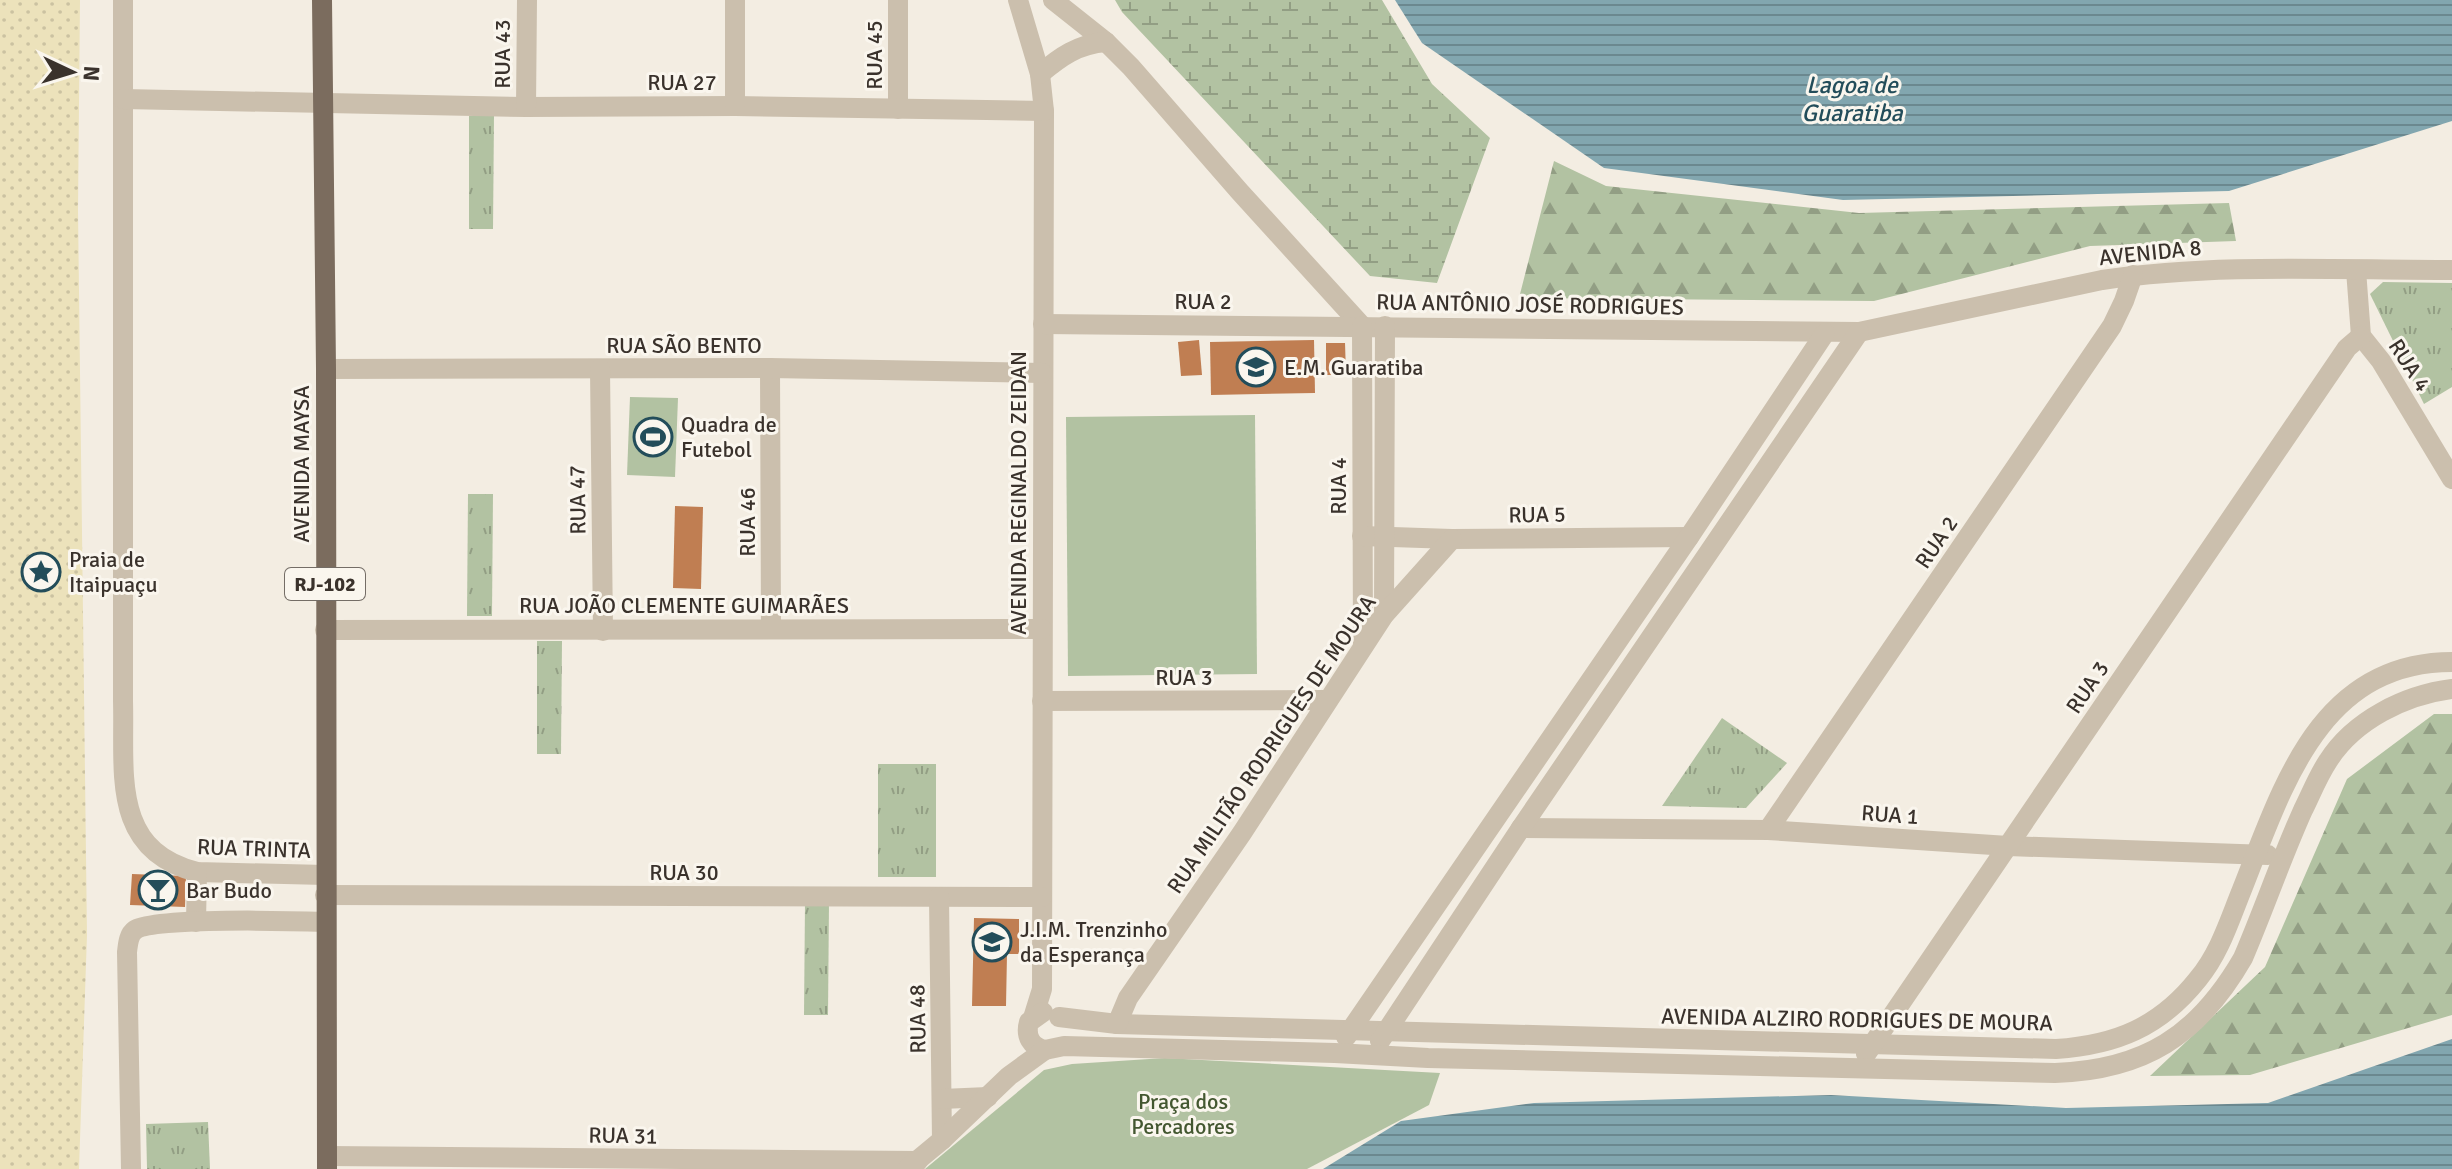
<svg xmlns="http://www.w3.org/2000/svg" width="2452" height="1169" font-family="Signika,sans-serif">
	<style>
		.grass { fill: url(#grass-tufts) }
		.forest { fill: url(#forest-firs) }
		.wetland { fill: url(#wetland-marsh) }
		.sand { fill: url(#sand-dots) }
		.green { fill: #b2c2a2 }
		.water { fill: url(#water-rules) }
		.building { fill: #c07e52 }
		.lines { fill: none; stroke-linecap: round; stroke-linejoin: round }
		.minor { stroke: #cbbfad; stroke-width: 20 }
		.major { stroke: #7b6c5e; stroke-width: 20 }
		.labels { text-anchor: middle; stroke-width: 6; stroke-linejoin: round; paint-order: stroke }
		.shield { fill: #faf6ee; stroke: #746d66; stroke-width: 2 }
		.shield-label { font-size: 20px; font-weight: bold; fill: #3a322c }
		.street-label { font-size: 22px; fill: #3a322c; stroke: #faf6ee }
		.poi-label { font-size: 22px; fill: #3a322c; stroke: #faf6ee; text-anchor: start }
		.park-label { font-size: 22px; fill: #435730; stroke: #faf6ee }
		.water-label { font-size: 24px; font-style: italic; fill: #234d5a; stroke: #faf6ee }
	</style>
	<defs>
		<pattern id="grass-tufts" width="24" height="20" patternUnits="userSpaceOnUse" patternTransform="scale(2)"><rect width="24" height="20" fill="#b2c2a2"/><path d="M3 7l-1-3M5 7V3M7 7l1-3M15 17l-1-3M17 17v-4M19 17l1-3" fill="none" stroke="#929e84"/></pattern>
		<pattern id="forest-firs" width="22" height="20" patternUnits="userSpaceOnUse" patternTransform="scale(2)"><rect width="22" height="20" fill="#b2c2a2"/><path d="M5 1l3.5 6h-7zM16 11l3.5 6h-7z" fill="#929e84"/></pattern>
		<pattern id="wetland-marsh" width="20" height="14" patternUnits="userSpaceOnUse" patternTransform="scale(2)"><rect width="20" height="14" fill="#b2c2a2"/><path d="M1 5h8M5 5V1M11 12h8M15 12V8" fill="none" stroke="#929e84"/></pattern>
		<pattern id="sand-dots" width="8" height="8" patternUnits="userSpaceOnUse" patternTransform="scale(2)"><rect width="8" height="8" fill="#ece2bb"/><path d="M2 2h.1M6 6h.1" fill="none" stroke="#cbc2a1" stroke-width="1.8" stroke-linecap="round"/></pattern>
		<pattern id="water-rules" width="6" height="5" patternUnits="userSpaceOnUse" patternTransform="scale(2)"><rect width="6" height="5" fill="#82a6af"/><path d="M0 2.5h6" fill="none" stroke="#6b888f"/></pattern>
	</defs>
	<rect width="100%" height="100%" fill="#f3ede2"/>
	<!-- grass -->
	<g class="grass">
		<polygon points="469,116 494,116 493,229 469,229"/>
		<polygon points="2383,282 2452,283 2452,387 2424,404 2370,294"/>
		<polygon points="468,494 493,494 492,616 467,616"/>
		<polygon points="537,641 562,641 561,754 537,754"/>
		<polygon points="1722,718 1787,763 1746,808 1662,806"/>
		<rect x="878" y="764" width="58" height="113"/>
		<polygon points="805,902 829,902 828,1015 804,1015"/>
		<polygon points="208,1122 210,1169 147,1169 146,1124"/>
	</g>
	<!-- forest -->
	<g class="forest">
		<polygon points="1554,161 1606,186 1859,213 2229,203 2236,241 2090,246 1874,301 1519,298"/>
		<polygon points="2434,714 2452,714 2452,1015 2250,1075 2150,1076 2265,967 2347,779"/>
	</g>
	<!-- wetland -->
	<polygon class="wetland" points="1115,0 1382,0 1432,84 1490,138 1437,283 1370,276 1122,12"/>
	<!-- sand -->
	<polygon class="sand" points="0,0 80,0 78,210 87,935 79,1169 0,1169"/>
	<!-- green -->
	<g class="green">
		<polygon points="630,397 678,398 675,477 627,475"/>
		<polygon points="1255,415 1257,674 1068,676 1066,417"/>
		<polygon points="1165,1058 1440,1073 1429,1105 1307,1169 925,1169 1044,1070 1072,1064"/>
	</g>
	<!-- water -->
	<g class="water">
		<polygon points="1395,0 2452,0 2452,121 2229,191 1843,200 1604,168 1422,43"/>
		<polygon points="2452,1039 2452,1169 1323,1169 1401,1121 1534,1103 1831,1095 2066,1108 2268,1103"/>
	</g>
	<!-- building -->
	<g class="building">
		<polygon points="1199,340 1202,375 1181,376 1178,342"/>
		<polygon points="1314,340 1315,393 1211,395 1210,342"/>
		<polygon points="1326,343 1345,343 1346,375 1326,375"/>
		<polygon points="675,506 703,507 701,589 673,588"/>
		<polygon points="132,874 186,876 185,907 130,905"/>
		<polygon points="974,918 1019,919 1019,954 1007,954 1006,1006 972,1006"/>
	</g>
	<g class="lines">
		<!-- minor -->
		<g class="minor">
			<path d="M123,0v701c2,71 -13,149 74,171l128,3"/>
			<polyline points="898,0 898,109"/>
			<polyline points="1018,0 1040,74 1044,111 1042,989 1033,1018"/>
			<polyline points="1053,0 1106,42 1131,67 1240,192 1362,326"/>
			<path d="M1040,74c20,-17 38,-30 66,-32"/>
			<polyline points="123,99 526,107 735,106 1044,111"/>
			<polyline points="735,106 735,0"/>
			<polyline points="526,107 527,0"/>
			<polyline points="2356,270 2361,336 2381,361 2452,479"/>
			<path d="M1043,324l816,8 243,-52c116,-17 233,-10 350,-10"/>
			<polyline points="1362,326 1363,646"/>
			<polyline points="770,368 771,628"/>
			<polyline points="326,369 770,368 1042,373"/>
			<polyline points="600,369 603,631"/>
			<polyline points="1362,536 1452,539 1689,537"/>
			<polyline points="1384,615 1385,326"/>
			<polyline points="325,630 1042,629"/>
			<polyline points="1042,701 1327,700"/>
			<polyline points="1521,828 1768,830 2008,846 2268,855"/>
			<polyline points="1768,830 2112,326 2124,301 2133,275"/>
			<polyline points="325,895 1042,897"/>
			<polyline points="939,897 942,1140"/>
			<polyline points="196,922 197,872"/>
			<path d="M1043,1012l-14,10c-4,14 2,25 16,28"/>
			<path d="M1059,1017l58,7 939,25c60,-4 104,-22 142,-70 20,-24 30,-54 41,-82 42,-104 77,-235 213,-235"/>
			<polyline points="1117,1024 1128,998 1242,833 1384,615 1452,539"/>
			<polyline points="1346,1037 1689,537 1825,333"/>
			<polyline points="1380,1041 1521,828 1859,332"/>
			<polyline points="1866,1054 2347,348 2361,336"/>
			<polyline points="942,1099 988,1097"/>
			<polyline points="327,1156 918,1161"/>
			<path d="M131,1169l-4,-217c1,-7 1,-17 8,-22 17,-13 161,-9 191,-8"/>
			<path d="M907,1169l35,-29 67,-64 36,-26 19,-4 271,7 93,5 627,15c89,-3 143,-37 188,-115 21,-49 38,-99 60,-148 8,-16 15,-34 25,-49 26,-41 77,-66 124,-72"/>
		</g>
		<!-- major -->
		<polyline class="major" points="322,0 326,369 327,1169"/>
	</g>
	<!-- icons -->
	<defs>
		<symbol id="school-ring" viewBox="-11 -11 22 22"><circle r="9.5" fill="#faf6ee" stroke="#234d5a" stroke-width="1.5"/><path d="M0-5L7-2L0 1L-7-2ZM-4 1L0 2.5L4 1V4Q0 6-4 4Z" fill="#234d5a"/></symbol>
		<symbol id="stadium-ring" viewBox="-11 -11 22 22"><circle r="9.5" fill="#faf6ee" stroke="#234d5a" stroke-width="1.5"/><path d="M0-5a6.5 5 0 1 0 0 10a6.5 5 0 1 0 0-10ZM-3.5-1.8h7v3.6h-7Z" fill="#234d5a"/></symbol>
		<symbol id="sight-ring" viewBox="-11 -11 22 22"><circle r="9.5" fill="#faf6ee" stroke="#234d5a" stroke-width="1.5"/><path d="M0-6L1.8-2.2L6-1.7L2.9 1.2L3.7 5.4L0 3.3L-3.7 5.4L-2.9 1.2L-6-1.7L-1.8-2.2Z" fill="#234d5a"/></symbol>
		<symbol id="bar-ring" viewBox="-11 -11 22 22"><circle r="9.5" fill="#faf6ee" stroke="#234d5a" stroke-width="1.5"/><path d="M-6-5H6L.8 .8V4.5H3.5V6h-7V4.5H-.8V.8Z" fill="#234d5a"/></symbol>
	</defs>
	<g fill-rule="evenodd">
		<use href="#school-ring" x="1234" y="345" width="44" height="44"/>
		<use href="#stadium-ring" x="631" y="415" width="44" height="44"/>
		<use href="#sight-ring" x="19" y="550" width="44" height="44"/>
		<use href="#bar-ring" x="136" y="868" width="44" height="44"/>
		<use href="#school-ring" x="970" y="920" width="44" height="44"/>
	</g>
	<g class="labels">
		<!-- shield labels -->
		<rect class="shield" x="285" y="568" width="80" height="32" rx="6"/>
		<g class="shield-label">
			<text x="325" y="591">RJ-102</text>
		</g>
		<!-- street labels -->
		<g class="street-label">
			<text transform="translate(502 54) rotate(-90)" y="8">RUA 43</text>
			<text transform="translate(874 55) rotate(-90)" y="8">RUA 45</text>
			<text x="682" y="90">RUA 27</text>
			<text transform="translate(2150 252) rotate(-6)" y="8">AVENIDA 8</text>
			<text x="1203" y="309">RUA 2</text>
			<text transform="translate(1530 304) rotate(1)" y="8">RUA ANTÔNIO JOSÉ RODRIGUES</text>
			<text x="684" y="353">RUA SÃO BENTO</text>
			<text transform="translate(2410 365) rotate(57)" y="8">RUA 4</text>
			<text transform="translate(301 464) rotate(-90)" y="8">AVENIDA MAYSA</text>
			<text transform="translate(1338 486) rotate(-90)" y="8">RUA 4</text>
			<text transform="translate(1018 493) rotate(-90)" y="8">AVENIDA REGINALDO ZEIDAN</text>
			<text transform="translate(577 500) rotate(-91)" y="8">RUA 47</text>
			<text transform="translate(1537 514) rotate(-1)" y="8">RUA 5</text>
			<text transform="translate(747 522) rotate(-90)" y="8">RUA 46</text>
			<text transform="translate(1936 542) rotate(-56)" y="8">RUA 2</text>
			<text x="684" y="613">RUA JOÃO CLEMENTE GUIMARÃES</text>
			<text x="1184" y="685">RUA 3</text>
			<text transform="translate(2087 687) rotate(-56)" y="8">RUA 3</text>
			<text transform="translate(1271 744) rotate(-56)" y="8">RUA MILITÃO RODRIGUES DE MOURA</text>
			<text transform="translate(1890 814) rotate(4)" y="8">RUA 1</text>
			<text transform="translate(254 848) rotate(2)" y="8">RUA TRINTA</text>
			<text x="684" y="880">RUA 30</text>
			<text transform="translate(917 1019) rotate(-91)" y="8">RUA 48</text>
			<text transform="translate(1857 1019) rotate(1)" y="8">AVENIDA ALZIRO RODRIGUES DE MOURA</text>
			<text transform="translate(623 1135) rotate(1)" y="8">RUA 31</text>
		</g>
		<!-- poi labels -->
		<g class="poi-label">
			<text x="1284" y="375">E.M. Guaratiba</text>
			<text x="681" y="432">Quadra de<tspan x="681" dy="25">Futebol</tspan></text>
			<text x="69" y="567">Praia de<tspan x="69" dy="25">Itaipuaçu</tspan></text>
			<text x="186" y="898">Bar Budo</text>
			<text x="1020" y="937">J.I.M. Trenzinho<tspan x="1020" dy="25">da Esperança</tspan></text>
		</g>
		<!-- park labels -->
		<g class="park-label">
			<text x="1183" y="1109">Praça dos<tspan x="1183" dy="25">Percadores</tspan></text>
		</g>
		<!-- water labels -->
		<g class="water-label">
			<text x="1852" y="93">Lagoa de<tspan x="1852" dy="28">Guaratiba</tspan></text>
		</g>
	</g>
	<!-- north arrow -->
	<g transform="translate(72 72) rotate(94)" stroke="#faf6ee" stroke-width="6" paint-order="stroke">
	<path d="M0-6L14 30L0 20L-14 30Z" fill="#3a322c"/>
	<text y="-12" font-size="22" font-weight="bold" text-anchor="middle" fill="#3a322c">N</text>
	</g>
</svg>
